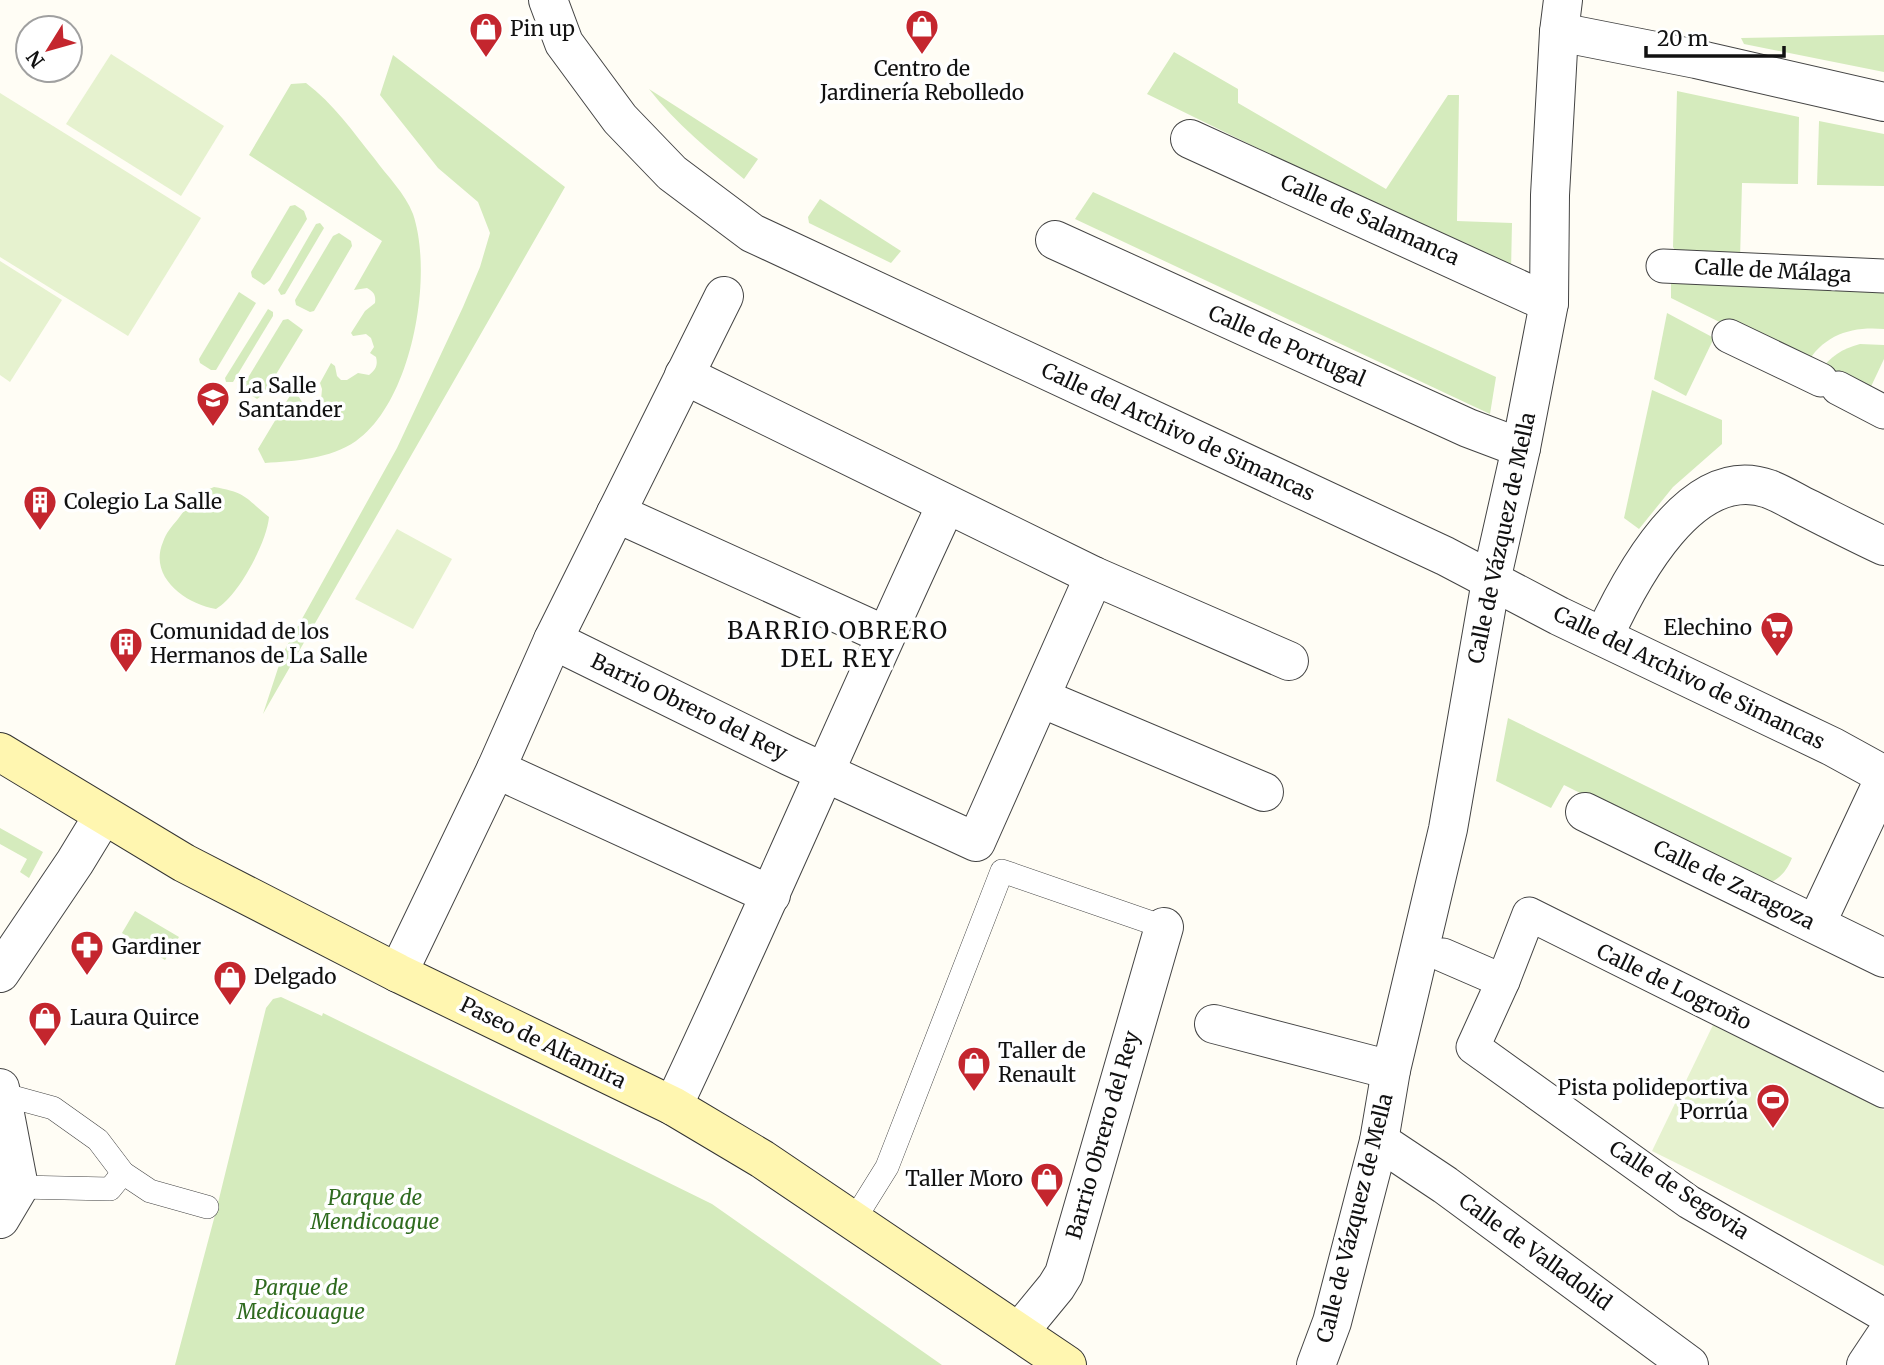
<svg xmlns="http://www.w3.org/2000/svg" width="1884" height="1365" font-family="Merriweather,serif">
	<style>
		.green { fill: #d5ebbd }
		.pitch { fill: #e6f2cf }
		.lines { fill: none; stroke-linecap: round; stroke-linejoin: round }
		.service-casing { stroke: #444; stroke-width: 24 }
		.pedestrian-casing { stroke: #444; stroke-width: 35 }
		.minor-casing { stroke: #444; stroke-width: 40 }
		.secondary-casing { stroke: #333; stroke-width: 40 }
		.service { stroke: #fff; stroke-width: 23 }
		.pedestrian { stroke: #fff; stroke-width: 33 }
		.minor { stroke: #fff; stroke-width: 38 }
		.secondary { stroke: #fff6b0; stroke-width: 38 }
		.labels { text-anchor: middle; stroke-width: 7; stroke-linejoin: round; paint-order: stroke }
		.poi-label { font-size: 21px; fill: #111; stroke: #fff; text-anchor: start }
		.street-label { font-size: 21px; fill: #111; stroke: #fff }
		.park-label { font-size: 21px; font-style: italic; fill: #2f6b1f; stroke: #fff }
		.quarter-label { font-size: 24px; letter-spacing: 2px; fill: #111; stroke: #fff }
	</style>
	<rect width="100%" height="100%" fill="#fffdf5"/>
	<!-- green -->
	<g class="green">
		<polygon points="1884,35 1884,72 1744,44 1741,38"/>
		<polygon points="1174,52 1238,89 1238,103 1386,189 1448,95 1459,95 1457,221 1512,223 1511,272 1147,94"/>
		<polygon points="393,55 565,187 263,714 283,653 397,448 463,307 480,267 490,233 478,202 438,168 380,95"/>
		<path d="M306,83c27,20 47,49 68,75 13,18 31,35 39,56 21,62 -1,188 -57,227 -26,18 -61,20 -91,22l-7,-14 36,-60 8,13 12,3 7,-5 1,-11 -2,-6 11,-20 4,3 2,10 4,4h6l11,-7 11,2c7,-5 9,-10 7,-18l-6,-4 4,-6 -3,-9 -5,-4 -13,2 -2,-3 14,-22 10,-8c1,-8 -1,-11 -8,-15l-13,2 28,-49 -133,-86 42,-71z"/>
		<path d="M649,89l109,70 -14,20c-33,-27 -68,-55 -95,-90z"/>
		<polygon points="1677,91 1799,117 1798,184 1742,183 1740,260 1677,253 1673,247"/>
		<polygon points="1819,121 1884,134 1884,186 1817,185"/>
		<polygon points="1093,192 1496,377 1490,414 1075,219"/>
		<polygon points="820,199 901,251 891,263 809,223 808,217"/>
		<polygon points="295,205 304,211 307,219 270,280 264,285 252,277 251,272 290,206"/>
		<polygon points="320,223 324,228 285,294 281,295 278,290 316,224"/>
		<polygon points="339,233 351,241 352,246 314,311 310,312 296,305 295,300 333,236"/>
		<path d="M1671,279l213,5v45c-33,-3 -61,6 -78,36l-135,-67z"/>
		<polygon points="239,292 256,303 216,370 211,370 200,363 199,359"/>
		<polygon points="268,309 273,312 273,316 233,382 226,382 225,378"/>
		<polygon points="1667,313 1714,338 1686,396 1654,379"/>
		<polygon points="288,319 303,330 264,394 257,399 246,392 243,386 283,320"/>
		<path d="M1860,344l24,1v14l-17,36 -47,-23c10,-16 22,-23 40,-28z"/>
		<polygon points="1652,390 1722,420 1722,444 1673,487 1639,529 1624,518"/>
		<path d="M214,487c34,6 31,11 55,30 -2,25 -31,80 -53,92 -30,-5 -68,-32 -53,-67 3,-9 9,-16 15,-23 11,-15 19,-26 36,-32z"/>
		<path d="M1508,718l284,140c-6,14 -12,21 -27,27l-201,-100 -13,23 -55,-27z"/>
		<polygon points="0,828 43,852 29,878 20,872 27,859 0,844"/>
		<polygon points="135,911 179,937 165,960 122,933"/>
		<polygon points="281,997 322,1016 323,1013 712,1204 942,1365 175,1365 215,1215 266,1008 273,999"/>
	</g>
	<!-- pitch -->
	<g class="pitch">
		<polygon points="111,54 224,126 181,196 66,124"/>
		<polygon points="0,93 201,218 128,336 0,257"/>
		<polygon points="0,261 62,300 10,382 0,375"/>
		<polygon points="397,529 452,559 413,629 355,599"/>
		<polygon points="1713,1025 1884,1110 1884,1266 1652,1151"/>
	</g>
	<g class="lines">
		<defs>
			<g id="service">
				<polyline points="2,1094 53,1108 98,1140 123,1173 150,1191 207,1207"/>
				<polyline points="19,1187 110,1189 123,1173"/>
				<polyline points="854,1220 887,1167 1002,871 1164,927"/>
			</g>
			<g id="pedestrian">
				<polyline points="1663,266 1884,276"/>
				<polyline points="1729,336 1821,380"/>
				<polyline points="1838,388 1884,412"/>
				<polyline points="1443,955 1503,981"/>
				<polyline points="1884,1091 1529,914 1503,981 1473,1047 1689,1202 1884,1315"/>
			</g>
			<g id="minor">
				<polyline points="548,0 564,43 620,119 672,173 752,233 1445,556 1559,616 1833,747 1884,775"/>
				<polyline points="1559,32 1696,59 1884,102"/>
				<polyline points="1190,139 1549,303"/>
				<polyline points="1055,240 1468,428 1521,448"/>
				<polyline points="684,375 1094,576 1289,661"/>
				<polyline points="616,513 885,635"/>
				<path d="M1604,636c26,-56 87,-175 165,-147 13,5 26,13 38,19 26,13 51,26 77,38"/>
				<polyline points="553,640 789,756 976,842 1094,576"/>
				<polyline points="1041,698 1264,792"/>
				<polyline points="496,769 771,895"/>
				<polyline points="1585,812 1884,958"/>
				<polyline points="1816,924 1884,779"/>
				<polyline points="0,973 75,862 103,816"/>
				<polyline points="398,973 496,769 553,640 724,296"/>
				<polyline points="1214,1024 1391,1070"/>
				<polyline points="0,1088 19,1187 0,1219"/>
				<path d="M673,1106c94,-199 180,-402 273,-601"/>
				<polyline points="1379,1141 1445,1185 1689,1365"/>
				<polyline points="1019,1332 1056,1287 1064,1274 1164,927"/>
				<polyline points="1316,1365 1332,1322 1379,1141 1391,1070 1448,829 1491,581 1521,448 1549,303 1550,195 1559,32 1563,0"/>
				<polyline points="1866,1365 1884,1338"/>
			</g>
			<polyline id="secondary" points="0,752 184,863 398,973 673,1106 762,1159 1067,1365"/>
		</defs>
		<!-- service casing -->
		<use href="#service" class="service-casing"/>
		<!-- pedestrian casing -->
		<use href="#pedestrian" class="pedestrian-casing"/>
		<!-- minor casing -->
		<use href="#minor" class="minor-casing"/>
		<!-- secondary casing -->
		<use href="#secondary" class="secondary-casing"/>
		<!-- service -->
		<use href="#service" class="service"/>
		<!-- pedestrian -->
		<use href="#pedestrian" class="pedestrian"/>
		<!-- minor -->
		<use href="#minor" class="minor"/>
		<!-- secondary -->
		<use href="#secondary" class="secondary"/>
	</g>
	<!-- icons -->
	<defs>
		<symbol id="shop-pin" viewBox="-11 -11 22 30"><path d="M0 17L-7.5 6A9.5 9.5 0 1 1 7.5 6Z" fill="#c4262e" stroke="#fff"/><path d="M-5-2.5h2.3a2.7 3.5 0 0 1 5.4 0H5L5.5 6h-11ZM-1.5-2.5h3a1.5 2.3 0 0 0-3 0Z" fill="#fff"/></symbol>
		<symbol id="school-pin" viewBox="-11 -11 22 30"><path d="M0 17L-7.5 6A9.5 9.5 0 1 1 7.5 6Z" fill="#c4262e" stroke="#fff"/><path d="M0-5L7-2L0 1L-7-2ZM-4 1L0 2.5L4 1V4Q0 6-4 4Z" fill="#fff"/></symbol>
		<symbol id="building-pin" viewBox="-11 -11 22 30"><path d="M0 17L-7.5 6A9.5 9.5 0 1 1 7.5 6Z" fill="#c4262e" stroke="#fff"/><path d="M-4-6H4V6H1V3H-1V6H-4ZM-2.5-4.3h1.7v1.8h-1.7ZM.8-4.3h1.7v1.8H.8ZM-2.5-1h1.7V.8h-1.7ZM.8-1h1.7V.8H.8Z" fill="#fff"/></symbol>
		<symbol id="supermarket-pin" viewBox="-11 -11 22 30"><path d="M0 17L-7.5 6A9.5 9.5 0 1 1 7.5 6Z" fill="#c4262e" stroke="#fff"/><path d="M-6-5.5h2.5l.6 2H6L4.5 2H-2.5L-4.4-4H-6ZM-1.5 3.2a1.3 1.3 0 1 0 .1 0ZM3 3.2a1.3 1.3 0 1 0 .1 0Z" fill="#fff"/></symbol>
		<symbol id="pharmacy-pin" viewBox="-11 -11 22 30"><path d="M0 17L-7.5 6A9.5 9.5 0 1 1 7.5 6Z" fill="#c4262e" stroke="#fff"/><path d="M-2-6h4v4h4v4h-4v4h-4v-4h-4v-4h4Z" fill="#fff"/></symbol>
		<symbol id="stadium-pin" viewBox="-11 -11 22 30"><path d="M0 17L-7.5 6A9.5 9.5 0 1 1 7.5 6Z" fill="#c4262e" stroke="#fff"/><path d="M0-5a6.5 5 0 1 0 0 10a6.5 5 0 1 0 0-10ZM-3.5-1.8h7v3.6h-7Z" fill="#fff"/></symbol>
	</defs>
	<g fill-rule="evenodd">
		<use href="#shop-pin" x="903" y="7" width="38" height="52"/>
		<use href="#shop-pin" x="467" y="10" width="38" height="52"/>
		<use href="#school-pin" x="194" y="379" width="38" height="52"/>
		<use href="#building-pin" x="21" y="483" width="38" height="52"/>
		<use href="#supermarket-pin" x="1758" y="609" width="38" height="52"/>
		<use href="#building-pin" x="107" y="625" width="38" height="52"/>
		<use href="#pharmacy-pin" x="68" y="928" width="38" height="52"/>
		<use href="#shop-pin" x="211" y="958" width="38" height="52"/>
		<use href="#shop-pin" x="26" y="999" width="38" height="52"/>
		<use href="#shop-pin" x="955" y="1044" width="38" height="52"/>
		<use href="#stadium-pin" x="1754" y="1081" width="38" height="52"/>
		<use href="#shop-pin" x="1028" y="1160" width="38" height="52"/>
	</g>
	<g class="labels">
		<!-- poi labels -->
		<g class="poi-label">
			<text x="510" y="36">Pin up</text>
			<text x="922" y="76" text-anchor="middle">Centro de<tspan x="922" dy="24">Jardinería Rebolledo</tspan></text>
			<text x="238" y="393">La Salle<tspan x="238" dy="24">Santander</tspan></text>
			<text x="64" y="509">Colegio La Salle</text>
			<text x="1752" y="635" text-anchor="end">Elechino</text>
			<text x="150" y="639">Comunidad de los<tspan x="150" dy="24">Hermanos de La Salle</tspan></text>
			<text x="112" y="954">Gardiner</text>
			<text x="254" y="984">Delgado</text>
			<text x="70" y="1025">Laura Quirce</text>
			<text x="998" y="1058">Taller de<tspan x="998" dy="24">Renault</tspan></text>
			<text x="1748" y="1095" text-anchor="end">Pista polideportiva<tspan x="1748" dy="24">Porrúa</tspan></text>
			<text x="1023" y="1186" text-anchor="end">Taller Moro</text>
		</g>
		<!-- street labels -->
		<g class="street-label">
			<text transform="translate(1370 220) rotate(24)" y="7">Calle de Salamanca</text>
			<text transform="translate(1773 271) rotate(3)" y="7">Calle de Málaga</text>
			<text transform="translate(1287 346) rotate(24)" y="7">Calle de Portugal</text>
			<text transform="translate(1178 432) rotate(25)" y="7">Calle del Archivo de Simancas</text>
			<text transform="translate(1502 538) rotate(-78)" y="7">Calle de Vázquez de Mella</text>
			<text transform="translate(1689 678) rotate(26)" y="7">Calle del Archivo de Simancas</text>
			<text transform="translate(689 707) rotate(26)" y="7">Barrio Obrero del Rey</text>
			<text transform="translate(1734 885) rotate(26)" y="7">Calle de Zaragoza</text>
			<text transform="translate(1674 987) rotate(26)" y="7">Calle de Logroño</text>
			<text transform="translate(543 1043) rotate(26)" y="7">Paseo de Altamira</text>
			<text transform="translate(1103 1135) rotate(-74)" y="7">Barrio Obrero del Rey</text>
			<text transform="translate(1679 1190) rotate(33)" y="7">Calle de Segovia</text>
			<text transform="translate(1355 1218) rotate(-76)" y="7">Calle de Vázquez de Mella</text>
			<text transform="translate(1535 1252) rotate(36)" y="7">Calle de Valladolid</text>
		</g>
		<!-- park labels -->
		<g class="park-label">
			<text x="375" y="1205">Parque de<tspan x="375" dy="24">Mendicoague</tspan></text>
			<text x="301" y="1295">Parque de<tspan x="301" dy="24">Medicouague</tspan></text>
		</g>
		<!-- quarter labels -->
		<g class="quarter-label">
			<text x="838" y="639">BARRIO OBRERO<tspan x="838" dy="28">DEL REY</tspan></text>
		</g>
	</g>
	<!-- north arrow -->
	<g transform="translate(49 49) rotate(233)"><circle r="33" fill="#ffffff" stroke="#a0a0a0" stroke-width="2"/>
	<path d="M0-5L12 26L0 18L-12 26Z" fill="#c4262e"/>
	<text y="-10" font-size="19" font-weight="bold" text-anchor="middle" fill="#111111">N</text>
	</g>
	<!-- scale -->
	<path d="M1646 46v10h138v-10" fill="none" stroke="#111111" stroke-width="3.5"/>
	<text x="1657" y="46" font-size="21" fill="#111111" stroke="#ffffff" stroke-width="5" paint-order="stroke">20 m</text>
</svg>
